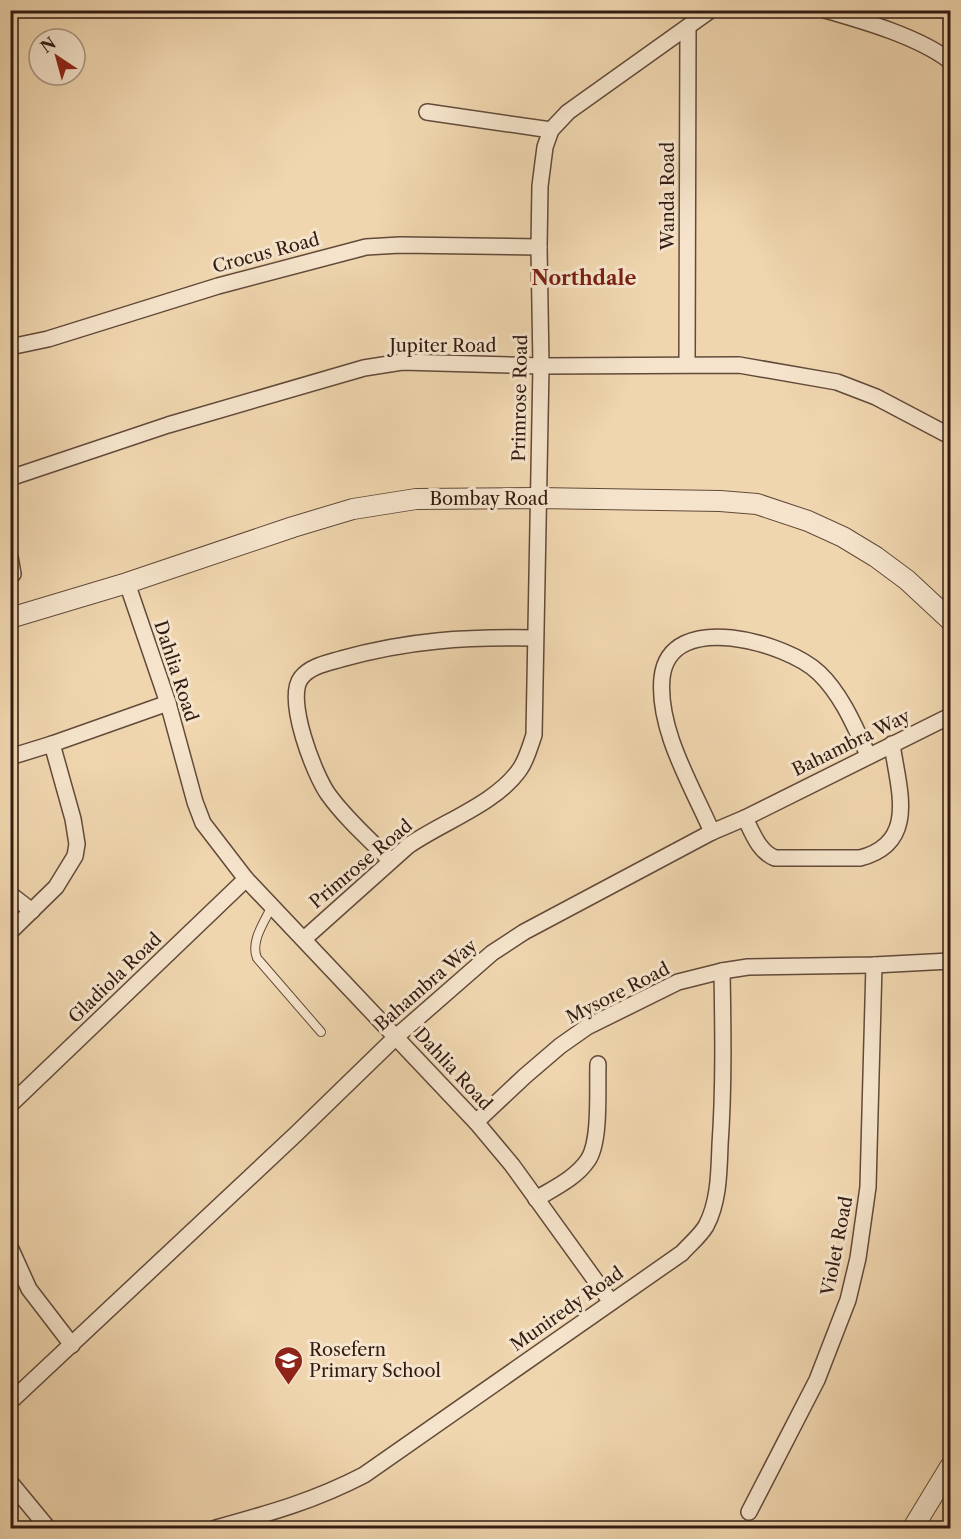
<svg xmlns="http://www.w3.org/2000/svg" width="961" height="1539" font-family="'Libre Caslon Text',serif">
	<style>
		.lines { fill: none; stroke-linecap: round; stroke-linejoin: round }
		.service-casing { stroke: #624a3a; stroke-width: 10 }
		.minor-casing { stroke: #624a3a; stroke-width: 18 }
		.tertiary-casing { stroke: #624a3a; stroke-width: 22 }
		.service { stroke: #f5e4cb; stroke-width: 8 }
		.minor { stroke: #f5e4cb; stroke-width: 15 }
		.tertiary { stroke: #f5e4cb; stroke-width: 20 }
		.labels { text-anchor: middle; stroke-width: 6; stroke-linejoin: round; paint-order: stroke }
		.street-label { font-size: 18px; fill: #321b13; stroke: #f5e4cb }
		.poi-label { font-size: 18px; fill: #321b13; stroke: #f5e4cb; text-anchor: start }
		.neighbourhood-label { font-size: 20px; font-weight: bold; fill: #7a1f14; stroke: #f5e4cb }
	</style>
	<rect width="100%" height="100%" fill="#f0d6af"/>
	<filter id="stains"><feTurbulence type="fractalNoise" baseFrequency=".00333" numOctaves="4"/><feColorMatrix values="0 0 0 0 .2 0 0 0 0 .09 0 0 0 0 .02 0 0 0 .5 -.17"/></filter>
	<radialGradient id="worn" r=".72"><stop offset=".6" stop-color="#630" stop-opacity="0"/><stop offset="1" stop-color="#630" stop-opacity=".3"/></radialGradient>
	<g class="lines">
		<defs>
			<path id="service" d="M272,906c-7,15 -22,35 -15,52l64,74"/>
			<g id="minor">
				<path d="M825,10c39,11 94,27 125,51"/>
				<polyline points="427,112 551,130"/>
				<polyline points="10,347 48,339 218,286 366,247 400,245 539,247"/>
				<polyline points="687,364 688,28"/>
				<polyline points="10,478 168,425 364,368 402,362 541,366 739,365 837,382 876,397 950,436"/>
				<polyline points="10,557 13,574"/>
				<polyline points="127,583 168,703 195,802 203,823 246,879 476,1122 512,1165 611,1302"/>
				<polyline points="10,757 52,744 168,703"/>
				<path d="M745,818c7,14 14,34 30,40h85c59,-15 38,-70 32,-114"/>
				<path d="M712,832c-20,-46 -55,-103 -50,-154 7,-70 126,-35 157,-5 23,22 36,54 49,82"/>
				<path d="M390,860c-21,-21 -45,-42 -62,-66 -14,-20 -43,-95 -27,-116 9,-12 27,-15 40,-19 68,-19 124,-22 194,-21"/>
				<polyline points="10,894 32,911"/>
				<polyline points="10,932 56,887 75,856 77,844 73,819 52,744"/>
				<path d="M304,939l104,-93c34,-24 88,-42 112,-77 7,-10 10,-23 14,-34l7,-369 -2,-119 1,-61 5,-39 6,-17 17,-18 143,-102"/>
				<polyline points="10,1105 246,879"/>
				<polyline points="476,1122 525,1076 560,1046 587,1027 678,982 722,971 748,967 874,965 950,961"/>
				<path d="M536,1199c18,-11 40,-21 52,-39 13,-19 9,-72 10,-96"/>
				<polyline points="10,1247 29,1289 72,1345"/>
				<polyline points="10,1402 296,1134 397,1036 492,953 524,932 712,832 745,818 950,716"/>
				<polyline points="10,1482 48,1528"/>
				<polyline points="749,1512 817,1380 848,1300 858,1258 868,1187 874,965"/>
				<path d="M216,1528c54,-15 98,-27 148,-53l318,-222c8,-9 18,-17 24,-27 13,-24 13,-55 14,-81 4,-58 3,-116 2,-174"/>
			</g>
			<g id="tertiary">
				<polyline points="10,618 127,583 293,527 353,509 416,499 537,498 720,501 757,504 808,521 843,537 876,557 907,580 950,620"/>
				<polyline points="913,1528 950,1467"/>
			</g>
		</defs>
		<!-- service casing -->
		<use href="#service" class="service-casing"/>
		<!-- minor casing -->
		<use href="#minor" class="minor-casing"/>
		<!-- tertiary casing -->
		<use href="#tertiary" class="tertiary-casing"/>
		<!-- service -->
		<use href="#service" class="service"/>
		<!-- minor -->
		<use href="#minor" class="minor"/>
		<!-- tertiary -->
		<use href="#tertiary" class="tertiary"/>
	</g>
	<!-- icons -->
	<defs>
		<symbol id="school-pin" viewBox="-11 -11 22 30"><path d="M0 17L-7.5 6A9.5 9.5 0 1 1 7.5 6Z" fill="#8f2418" stroke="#f5e4cb"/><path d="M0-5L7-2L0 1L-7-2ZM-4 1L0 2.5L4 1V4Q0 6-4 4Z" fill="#fff"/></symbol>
	</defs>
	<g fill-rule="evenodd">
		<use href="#school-pin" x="272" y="1344" width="33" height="45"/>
	</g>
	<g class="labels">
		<!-- street labels -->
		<g class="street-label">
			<text transform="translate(668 196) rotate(-90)" y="6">Wanda Road</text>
			<text transform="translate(266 253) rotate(-15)" y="6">Crocus Road</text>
			<text x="443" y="352">Jupiter Road</text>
			<text transform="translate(520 398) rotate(-89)" y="6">Primrose Road</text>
			<text x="489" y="505">Bombay Road</text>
			<text transform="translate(176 671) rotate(72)" y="6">Dahlia Road</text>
			<text transform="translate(851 743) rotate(-26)" y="6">Bahambra Way</text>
			<text transform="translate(361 864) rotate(-40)" y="6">Primrose Road</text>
			<text transform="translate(115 978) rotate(-44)" y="6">Gladiola Road</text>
			<text transform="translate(426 985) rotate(-41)" y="6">Bahambra Way</text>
			<text transform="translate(618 993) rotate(-27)" y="6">Mysore Road</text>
			<text transform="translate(453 1069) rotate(47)" y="6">Dahlia Road</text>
			<text transform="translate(837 1246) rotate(-79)" y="6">Violet Road</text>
			<text transform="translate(567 1309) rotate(-35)" y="6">Muniredy Road</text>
		</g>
		<!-- poi labels -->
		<g class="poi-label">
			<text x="309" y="1356">Rosefern<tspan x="309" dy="21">Primary School</tspan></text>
		</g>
		<!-- neighbourhood labels -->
		<g class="neighbourhood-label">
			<text x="584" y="285">Northdale</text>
		</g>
	</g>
	<!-- margin -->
	<rect width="961" height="1539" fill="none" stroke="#f0d6af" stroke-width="36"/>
	<rect x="12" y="12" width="937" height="1515" fill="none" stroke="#321b13" stroke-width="3"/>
	<rect x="18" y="18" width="925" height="1503" fill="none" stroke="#321b13" stroke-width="1.5"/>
	<!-- north arrow -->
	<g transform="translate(57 57) rotate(324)"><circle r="28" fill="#f5e4cb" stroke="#a79481" stroke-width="1.5"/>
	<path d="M0-4.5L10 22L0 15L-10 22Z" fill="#8f2418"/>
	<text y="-9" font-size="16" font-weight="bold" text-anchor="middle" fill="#321b13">N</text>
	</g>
	<rect width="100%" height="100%" filter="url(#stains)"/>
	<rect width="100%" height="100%" fill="url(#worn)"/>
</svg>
